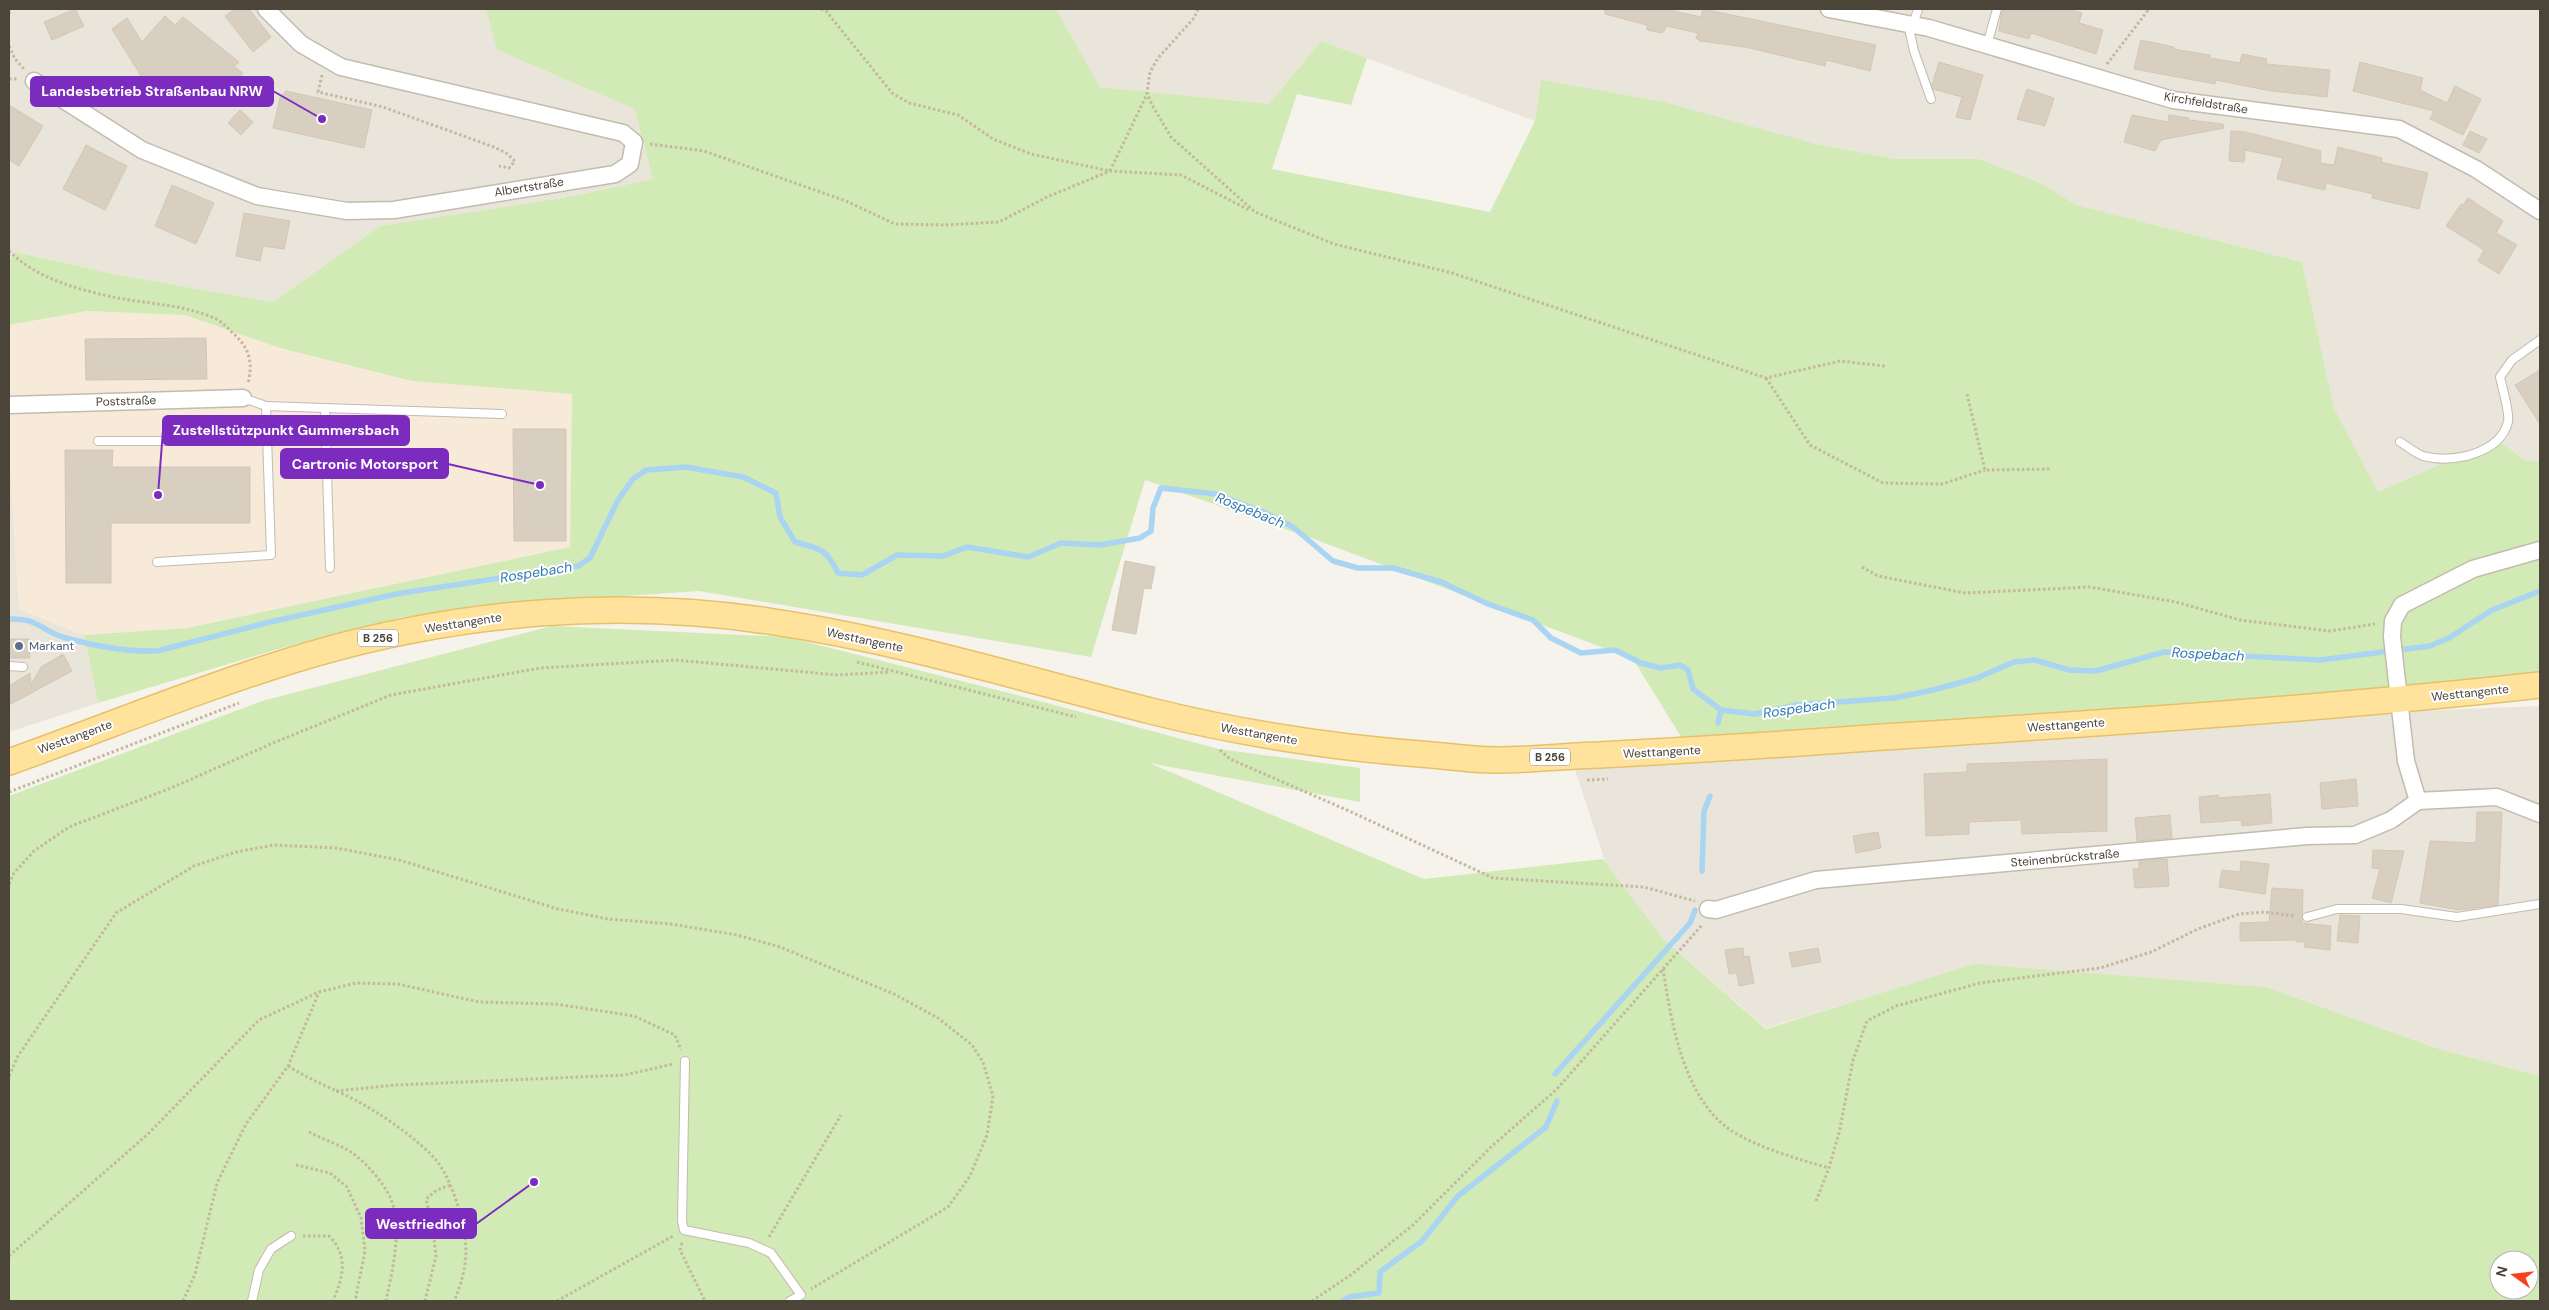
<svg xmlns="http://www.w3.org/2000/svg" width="2549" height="1310" font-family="'DM Sans',sans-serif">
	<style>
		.residential { fill: #eae5da }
		.commercial { fill: #f7ead8 }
		.green { fill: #d2eab5; fill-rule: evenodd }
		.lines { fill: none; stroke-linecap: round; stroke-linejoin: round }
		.stream { stroke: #a9d4f2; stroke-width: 5.5 }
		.building { fill: #d8cfc1; stroke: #d3c7b4 }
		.service-casing { stroke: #c2bbae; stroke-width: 10 }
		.minor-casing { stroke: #c2bbae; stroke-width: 19 }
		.primary-casing { stroke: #e6c16a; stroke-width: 28 }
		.path { stroke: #c4b79f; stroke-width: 3; stroke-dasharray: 2.5 2.5; stroke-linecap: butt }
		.service { stroke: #fff; stroke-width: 8 }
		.minor { stroke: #fff; stroke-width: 16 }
		.primary { stroke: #ffe39c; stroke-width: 25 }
		.service-dot { fill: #5c6f8a; stroke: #fff; stroke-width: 2 }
		.labels { text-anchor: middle; stroke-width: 4; stroke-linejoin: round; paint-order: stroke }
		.shield { fill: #fff; stroke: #817c74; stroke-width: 1 }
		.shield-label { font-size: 11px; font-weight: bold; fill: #4b4439 }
		.street-label { font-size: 12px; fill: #4b4439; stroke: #fff }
		.service-label { font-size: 12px; fill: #4e5e75; stroke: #fff; text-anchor: start }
		.water-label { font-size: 14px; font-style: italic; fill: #2e7ab2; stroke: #fff }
		.leader { fill: none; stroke: #7b2cbf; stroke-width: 2 }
		.callout-dot { fill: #7b2cbf; stroke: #fff; stroke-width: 2 }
		.callout { fill: #7b2cbf; stroke: #7b2cbf; stroke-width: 2 }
		.callout-label { font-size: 14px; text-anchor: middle; font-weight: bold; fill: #fff }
	</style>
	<rect width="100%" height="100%" fill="#f6f3ec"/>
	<!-- residential -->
	<g class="residential">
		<polygon points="9,9 486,9 497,50 636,109 653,179 568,197 380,226 273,302 118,275 17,252 9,262"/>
		<polygon points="1056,9 2540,9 2540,462 2524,460 2497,439 2378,492 2334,408 2302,262 2076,205 2041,183 1979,159 1895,159 1812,143 1541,81 1535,121 1321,41 1269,104 1099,87"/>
		<polygon points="9,448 19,609 84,635 98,703 9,732"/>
		<polygon points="2540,706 2540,1076 2439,1049 2266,987 1974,965 1766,1028 1664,940 1605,861 1574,767 2289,716"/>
	</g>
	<!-- commercial -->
	<polygon class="commercial" points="87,311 185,315 280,348 412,381 572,394 570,547 187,628 84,635 19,609 9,448 9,325"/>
	<!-- green -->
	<g class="green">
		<polygon points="486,9 1056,9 1100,87 1269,104 1321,41 1367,58 1351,105 1297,94 1272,169 1490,212 1535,121 1541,80 1664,102 1812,143 1895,159 1979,159 2041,183 2076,205 2302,262 2334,408 2378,492 2497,439 2524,460 2540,462 2540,672 2399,692 1683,740 1633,659 1314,539 1145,480 1091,657 699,591 524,603 403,617 285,647 98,703 84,635 187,628 570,547 572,394 412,381 280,348 185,315 87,311 9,325 9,262 16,252 118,275 273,302 380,226 568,197 653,179 635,109 497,50"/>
		<path d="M552,626l235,11 226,57 206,55 141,19v34l-211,-39 275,116 179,-20 61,81 102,89 208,-65 292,23 173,62 101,27v225h-2531v-505l253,-95zM2499,1260h30v30h-30z"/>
	</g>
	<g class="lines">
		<!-- stream -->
		<g class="stream">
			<path d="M9,619c30,-1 32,12 57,19 29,8 61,14 91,13l113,-29 126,-28 182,-28 12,-8 28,-58 15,-21 13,-9 40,-3 57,10 33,16 4,24 15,25c25,7 31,6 43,31l24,2 35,-20 46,1 24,-9 61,10 33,-14 39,2 40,-7 11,-7 2,-23 8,-20 55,6 52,20 25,13 40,34 25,7h35l48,14 47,22 45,16 18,18 30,15 34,-3 26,13 19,5 20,-3 8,5 5,19 28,21 34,4 41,-9 98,-7 39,-8 44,-12 37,-16 21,-2 34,10 27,1 68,-19 156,8 110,-14 19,-8 43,-28 48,-19"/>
			<polyline points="1718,723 1721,710"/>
			<polyline points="1702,871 1704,811 1710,796"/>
			<polyline points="1555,1074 1690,923 1695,910"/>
			<polyline points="1343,1301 1349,1297 1379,1293 1380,1272 1422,1241 1458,1196 1546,1127 1557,1101"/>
		</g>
	</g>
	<!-- building -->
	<g class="building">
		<polygon points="75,9 84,26 52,40 44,22"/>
		<polygon points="235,9 249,9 271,37 253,52 225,16"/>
		<polygon points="1605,9 1665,9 1701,17 1703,9 1876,45 1870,71 1826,60 1825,66 1745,47 1700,41 1696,38 1698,33 1666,26 1664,31 1661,33 1647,30 1647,25 1605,14"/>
		<polygon points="2002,9 2068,9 2082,13 2079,23 2103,30 2096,54 2031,33 2029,39 1999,31"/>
		<polygon points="165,16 175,25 183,17 239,62 234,66 243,73 226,94 207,79 203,83 199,80 162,102 155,99 112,29 127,18 142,42"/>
		<polygon points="2141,40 2174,47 2173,49 2210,55 2210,58 2240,63 2242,54 2267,59 2266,64 2330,70 2327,97 2271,91 2216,80 2215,84 2134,69"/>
		<polygon points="1939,62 1983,75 1970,120 1956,117 1962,97 1933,89 1932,85"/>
		<polygon points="2360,62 2423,78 2420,90 2447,103 2455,86 2481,99 2463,135 2430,119 2434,111 2353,91"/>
		<polygon points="2027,89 2054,98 2045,126 2017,119"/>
		<polygon points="286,91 372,110 364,148 273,128 280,98"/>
		<polygon points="9,105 43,126 19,166 9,160"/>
		<polygon points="240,110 253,122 241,135 228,123"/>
		<polygon points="2132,115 2168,122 2169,115 2189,118 2188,120 2223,124 2224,128 2161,140 2155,151 2124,142"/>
		<polygon points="2231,131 2246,132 2321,151 2320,163 2334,165 2338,147 2382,158 2381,162 2428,173 2419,209 2372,198 2373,194 2326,183 2325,190 2277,179 2283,158 2245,150 2244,162 2229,161"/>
		<polygon points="2470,131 2487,139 2479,153 2463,145"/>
		<polygon points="86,145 127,166 105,210 63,189"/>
		<polygon points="172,185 214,203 196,244 155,226"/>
		<polygon points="2468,198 2503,221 2496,233 2517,245 2499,274 2478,261 2484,250 2446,226 2461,204 2463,205"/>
		<polygon points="244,213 290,221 284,249 263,246 260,261 236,256"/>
		<polygon points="206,338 207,379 86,380 85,339"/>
		<polygon points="2540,370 2540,424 2515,385"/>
		<polygon points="513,429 566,429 566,541 514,541"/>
		<polygon points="65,450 113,450 112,467 250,467 250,523 111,523 111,583 66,583"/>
		<polygon points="1125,561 1155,567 1151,589 1144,588 1136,634 1112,630"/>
		<polygon points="9,639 29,639 30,658 9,658"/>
		<polygon points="63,654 72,671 9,705 9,686 30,673 31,685 41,667"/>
		<polygon points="2107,759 2107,831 2022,834 2021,820 1969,822 1969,834 1926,836 1924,774 1967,772 1967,764"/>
		<polygon points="2356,779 2358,806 2322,809 2320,783"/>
		<polygon points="2270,794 2272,823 2242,826 2241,820 2201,823 2199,797 2218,795 2219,798"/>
		<polygon points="2477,812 2502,812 2498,905 2459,910 2420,903 2430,841 2476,843"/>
		<polygon points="2170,815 2172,838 2137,841 2135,818"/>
		<polygon points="1878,832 1881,848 1856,853 1853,836"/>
		<polygon points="2373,850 2404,851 2391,903 2372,898 2380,869 2372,868"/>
		<polygon points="2167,859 2169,886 2135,888 2133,869 2139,869 2139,861"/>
		<polygon points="2241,861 2269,864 2265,894 2219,887 2222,870 2240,872"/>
		<polygon points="2272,888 2303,890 2302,923 2331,926 2330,950 2304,947 2305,942 2297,942 2297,940 2240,941 2240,923 2269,922"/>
		<polygon points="2340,915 2360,916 2358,943 2337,941"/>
		<polygon points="1743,948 1744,957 1749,956 1754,983 1739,986 1737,973 1729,974 1725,950"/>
		<polygon points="1818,948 1821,962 1792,967 1789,953"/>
	</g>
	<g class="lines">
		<defs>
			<g id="service">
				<polyline points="1908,24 1914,51 1931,99"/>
				<polyline points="1913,25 1918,9"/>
				<polyline points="1987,45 1997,9"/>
				<polyline points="266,406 502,414"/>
				<polyline points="325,408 330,568"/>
				<polyline points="98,441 269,441"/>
				<path d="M2400,442c7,4 15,11 23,14 28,8 77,-2 85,-34 2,-9 -6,-35 -8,-45l12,-17 28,-20"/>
				<polyline points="157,562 271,555 266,406 243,398"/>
				<polyline points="9,666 23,667"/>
				<polyline points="2307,917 2337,909 2401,909 2457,917 2540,904"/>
				<polyline points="685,1061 682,1221 684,1230 749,1243 771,1253 801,1295 790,1301"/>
				<polyline points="252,1301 259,1270 271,1249 291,1236"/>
			</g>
			<g id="minor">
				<polyline points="1829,9 1929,28 2173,100 2399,129 2476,169 2540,211"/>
				<polyline points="34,81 142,150 257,196 347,211 394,210 615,174 630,164 634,142 623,133 341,67 301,44 266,9"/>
				<polyline points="9,405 243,398"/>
				<polyline points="2540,550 2473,569 2402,605 2393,621 2392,637 2406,761 2418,801 2497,797 2540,814"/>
				<polyline points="1708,909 1716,910 1816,880 2307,836 2355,835 2391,820 2418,801"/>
			</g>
			<path id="primary" d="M9,762c101,-36 201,-78 304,-108 148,-43 309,-56 461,-32 128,19 252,58 377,89 92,23 186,37 281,44 21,2 43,5 64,5 34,0 69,-4 103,-5 95,-5 190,-11 284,-18 219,-14 439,-28 657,-52"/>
		</defs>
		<!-- service casing -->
		<use href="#service" class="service-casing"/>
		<!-- minor casing -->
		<use href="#minor" class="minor-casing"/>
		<!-- primary casing -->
		<use href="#primary" class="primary-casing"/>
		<!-- path -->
		<g class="path">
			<polyline points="821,9 826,11 892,93 909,103 958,115 993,139 1031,154 1110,171 1147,94"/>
			<polyline points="1198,9 1194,18 1158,58 1150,72 1147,93 1152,105 1171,137 1255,212 1334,244 1452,273 1766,378 1840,361 1885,366"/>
			<polyline points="9,14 10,9"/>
			<polyline points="9,46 15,59 24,69"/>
			<polyline points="2107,64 2149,9"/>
			<polyline points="322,75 318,92 383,107 494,147 506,153 515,161 509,168 499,166"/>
			<polyline points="9,79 19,79"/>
			<polyline points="650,144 704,151 846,201 895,224 945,225 999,222 1047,197 1110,171 1181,175 1249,210"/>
			<path d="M9,251c27,27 67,38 104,46 33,7 69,7 101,21 8,3 15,12 21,17 15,14 18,29 13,48"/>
			<polyline points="1766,378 1810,445 1883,483 1942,484 1985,470"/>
			<polyline points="1967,394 1985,470 2052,469"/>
			<polyline points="1862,567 1878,576 1965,593 2090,587 2176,602 2240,620 2330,631 2375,624"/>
			<polyline points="857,662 1076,717"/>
			<polyline points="1220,750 1230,759 1347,810 1493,878 1644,887 1695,901"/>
			<polyline points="1587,780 1608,779"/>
			<polyline points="9,792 239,703"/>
			<polyline points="9,884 14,873 34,851 69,827 171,788 273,743 391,695 540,668 676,660 837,675 890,672"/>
			<path d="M1663,969c8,52 20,127 66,160 26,18 69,30 100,39"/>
			<path d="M288,1066c22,14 46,23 69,35 23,12 62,39 79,59 12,15 18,34 24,52 9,34 8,57 -6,89"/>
			<polyline points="9,1076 18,1056 116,913 194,866 236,852 274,845 336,848 399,860 558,909 608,919 671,924 737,935 780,947 894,994 938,1018 972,1045 983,1062 993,1096 987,1135 970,1176 948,1207 811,1289"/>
			<polyline points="336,1091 395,1085 625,1075 673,1064"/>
			<path d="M309,1132c13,7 29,12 42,20 16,11 40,38 43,57 6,31 -2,63 -8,92"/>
			<polyline points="296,1165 330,1173 347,1187 361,1218 365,1251 355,1301"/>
			<polyline points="1816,1201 1829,1168 1840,1129 1853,1060 1867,1021 1896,1006 1980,983 2100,968 2151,952 2198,929 2239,914 2265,912 2294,916"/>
			<path d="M303,1236h26c20,20 14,41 4,65"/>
			<polyline points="769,1237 841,1115"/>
			<polyline points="682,1243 680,1250 705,1301"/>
			<polyline points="9,1256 148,1134 259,1020 319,992 356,983 398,984 479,1002 555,1004 634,1016 675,1035 681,1050"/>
			<polyline points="183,1301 195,1274 217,1183 246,1124 288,1066 319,992"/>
			<polyline points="425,1301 436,1256 433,1230 426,1199 437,1190 451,1185"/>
			<polyline points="557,1301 673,1236"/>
			<polyline points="1312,1301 1352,1274 1413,1225 1492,1146 1556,1090 1702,925"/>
		</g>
		<!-- service -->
		<use href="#service" class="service"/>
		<!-- minor -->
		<use href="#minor" class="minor"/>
		<!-- primary -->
		<use href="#primary" class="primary"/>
	</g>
	<!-- markers -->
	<circle class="service-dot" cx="19" cy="646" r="5"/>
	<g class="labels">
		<!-- shield labels -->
		<g class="shield">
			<rect x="358" y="629.5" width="40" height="17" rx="4"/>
			<rect x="1530" y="748.5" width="40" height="17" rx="4"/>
		</g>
		<g class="shield-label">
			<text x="378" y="642">B 256</text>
			<text x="1550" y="761">B 256</text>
		</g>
		<!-- street labels -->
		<g class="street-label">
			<text transform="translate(2206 103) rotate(9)" y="4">Kirchfeldstraße</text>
			<text transform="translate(529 187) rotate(-9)" y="4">Albertstraße</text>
			<text transform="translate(126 401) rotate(-2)" y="4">Poststraße</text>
			<text transform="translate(463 623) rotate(-9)" y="4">Westtangente</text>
			<text transform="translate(865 640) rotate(12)" y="4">Westtangente</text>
			<text transform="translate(2470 693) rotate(-6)" y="4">Westtangente</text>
			<text transform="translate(2066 725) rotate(-4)" y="4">Westtangente</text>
			<text transform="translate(1259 734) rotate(10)" y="4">Westtangente</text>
			<text transform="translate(75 737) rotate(-20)" y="4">Westtangente</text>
			<text transform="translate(1662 752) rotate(-3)" y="4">Westtangente</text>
			<text transform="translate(2065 858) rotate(-5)" y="4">Steinenbrückstraße</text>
		</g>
		<!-- service labels -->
		<g class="service-label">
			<text x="29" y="650">Markant</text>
		</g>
		<!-- water labels -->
		<g class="water-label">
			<text transform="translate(1250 510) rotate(22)" y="5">Rospebach</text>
			<text transform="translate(536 572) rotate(-9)" y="5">Rospebach</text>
			<text transform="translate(2208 654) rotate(3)" y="5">Rospebach</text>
			<text transform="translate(1799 708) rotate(-8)" y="5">Rospebach</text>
		</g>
	</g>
	<!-- callouts -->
	<path class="leader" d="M322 119L273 91M158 495L163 430M540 485L448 464M534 1182L476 1224"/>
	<g class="callout-dot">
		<circle cx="322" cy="119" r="5"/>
		<circle cx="158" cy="495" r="5"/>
		<circle cx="540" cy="485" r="5"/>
		<circle cx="534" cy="1182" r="5"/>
	</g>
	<g class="callout">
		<rect x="31" y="77" width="242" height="29" rx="5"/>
		<rect x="163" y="416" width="246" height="29" rx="5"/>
		<rect x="281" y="449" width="167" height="29" rx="5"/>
		<rect x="366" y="1209" width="110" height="29" rx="5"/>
	</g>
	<g class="callout-label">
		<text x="152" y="96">Landesbetrieb Straßenbau NRW</text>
		<text x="286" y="435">Zustellstützpunkt Gummersbach</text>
		<text x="365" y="469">Cartronic Motorsport</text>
		<text x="421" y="1229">Westfriedhof</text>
	</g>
	<!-- border -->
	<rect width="2549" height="1310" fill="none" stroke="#4b4439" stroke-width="20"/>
	<!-- north arrow -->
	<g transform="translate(2514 1275) rotate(285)"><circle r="24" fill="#ffffff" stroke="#b7b4b0"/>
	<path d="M0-4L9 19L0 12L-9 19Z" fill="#fc3f1d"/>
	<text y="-8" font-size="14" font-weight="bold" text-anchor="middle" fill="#4b4439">N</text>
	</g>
</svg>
